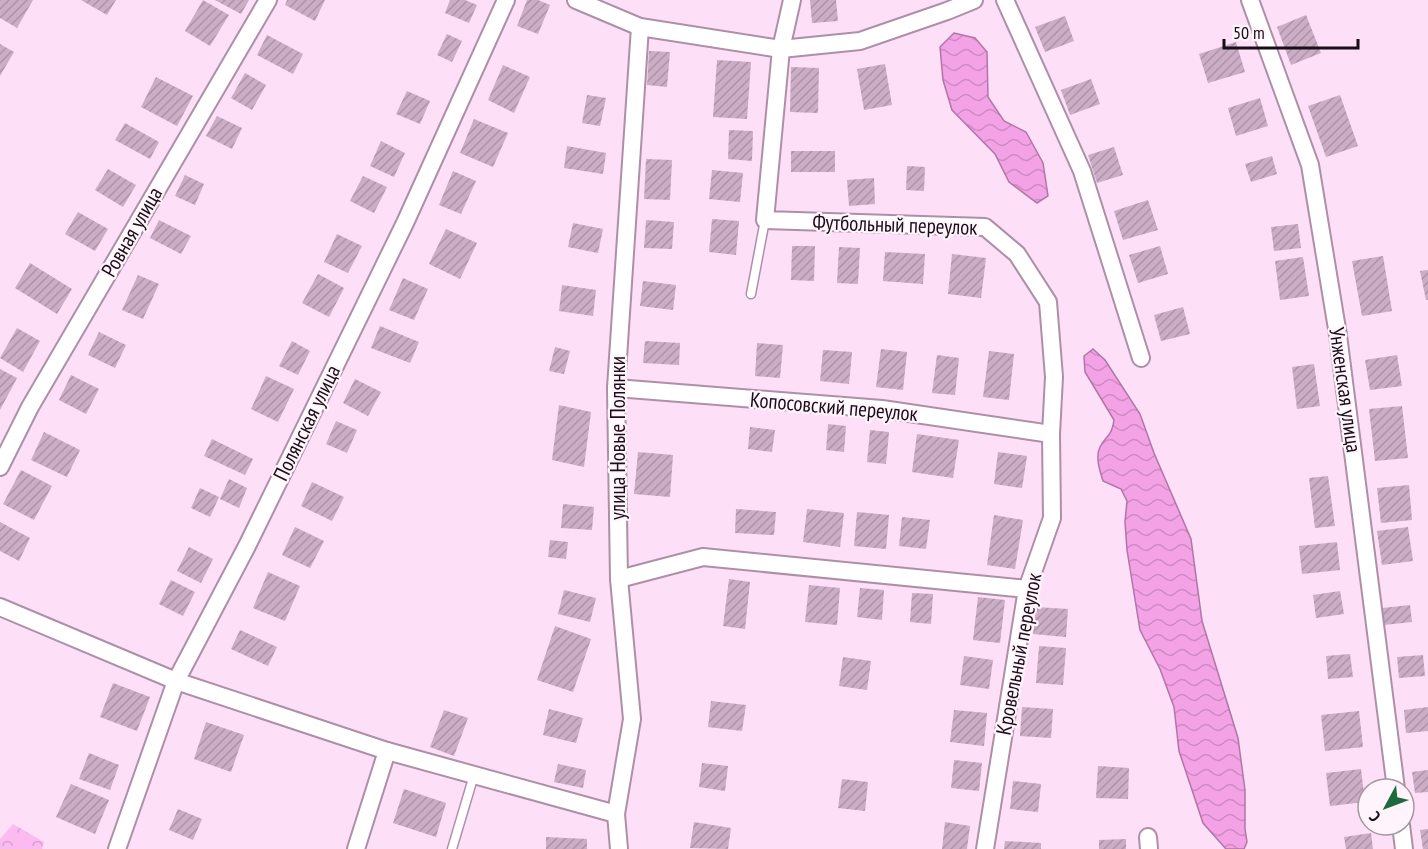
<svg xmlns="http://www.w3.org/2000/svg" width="1428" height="849" font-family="'PT Sans Narrow',sans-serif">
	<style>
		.forest { fill: url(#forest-crowns) }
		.water { fill: url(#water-waves); stroke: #b176a7; stroke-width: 1.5 }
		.building { fill: url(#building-hatch) }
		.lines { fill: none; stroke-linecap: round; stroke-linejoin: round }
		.service-casing { stroke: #ad90a7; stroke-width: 11 }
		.minor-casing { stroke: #ad90a7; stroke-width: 20 }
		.service { stroke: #fff; stroke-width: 8 }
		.minor { stroke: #fff; stroke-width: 16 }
		.labels { text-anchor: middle; stroke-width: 4.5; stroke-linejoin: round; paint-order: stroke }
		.street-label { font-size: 21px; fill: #180e17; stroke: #fff3fc }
	</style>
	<defs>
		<pattern id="forest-crowns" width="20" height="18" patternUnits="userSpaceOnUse" patternTransform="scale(1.5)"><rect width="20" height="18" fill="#fbbbf0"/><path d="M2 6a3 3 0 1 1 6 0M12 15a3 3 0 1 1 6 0" fill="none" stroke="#d6a0cd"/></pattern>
		<pattern id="water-waves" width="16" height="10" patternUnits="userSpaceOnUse" patternTransform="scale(1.5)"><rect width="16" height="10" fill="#f2a2e5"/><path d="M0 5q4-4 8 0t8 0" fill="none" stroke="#cf8ac4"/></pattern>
		<pattern id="building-hatch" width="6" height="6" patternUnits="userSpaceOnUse" patternTransform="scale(1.5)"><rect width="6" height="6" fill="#cbadc5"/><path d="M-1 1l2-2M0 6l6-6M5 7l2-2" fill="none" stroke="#ae94a8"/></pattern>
	</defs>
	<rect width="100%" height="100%" fill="#fddff7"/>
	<!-- forest -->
	<polygon class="forest" points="13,824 44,842 42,849 0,849 0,839"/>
	<!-- water -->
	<g class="water">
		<polygon points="954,33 975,38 987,52 988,97 1004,121 1026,132 1043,163 1048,196 1037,203 1009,182 995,154 952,110 943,80 940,47"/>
		<path d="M1093,349l12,11 35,54 14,39 37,86 11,82 36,117 7,52v39l2,13 -3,7h-18l-23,-26 -24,-72 -5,-44 -14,-38 -20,-39 -13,-80 -2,-28 2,-21 -6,-12 -18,-8c-3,-10 -8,-24 -3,-34 7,-13 11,-9 14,-27l-29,-48 -1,-16z"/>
	</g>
	<!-- building -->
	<g class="building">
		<polygon points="0,0 33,0 17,28 0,18"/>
		<polygon points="81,0 116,0 107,15"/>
		<polygon points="203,0 229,15 210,46 185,31"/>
		<polygon points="215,0 249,0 241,14"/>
		<polygon points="287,0 325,0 315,21 285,5"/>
		<polygon points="450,0 465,0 477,5 469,23 445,13"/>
		<polygon points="527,0 538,0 550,5 538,34 517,26"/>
		<polygon points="810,0 836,0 838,21 812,23"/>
		<polygon points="1306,15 1321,53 1291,65 1277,27"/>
		<polygon points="1065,16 1074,41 1045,52 1035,27"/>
		<polygon points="447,34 462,41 452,62 437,55"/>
		<polygon points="267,35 303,54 293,74 257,55"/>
		<polygon points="1236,42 1245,72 1208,83 1199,54"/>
		<polygon points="0,44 14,52 0,76"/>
		<polygon points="649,51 670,52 667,87 647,85"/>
		<polygon points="717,60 751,62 747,119 713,117"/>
		<polygon points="885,64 892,105 864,110 857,69"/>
		<polygon points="503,65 530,77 514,113 488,100"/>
		<polygon points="791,67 819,68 818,113 790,112"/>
		<polygon points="245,73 266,85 252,110 231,98"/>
		<polygon points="156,77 193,96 177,126 141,107"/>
		<polygon points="1091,79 1100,104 1070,115 1061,90"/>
		<polygon points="407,91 430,101 420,124 396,114"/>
		<polygon points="587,95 606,98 600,126 582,123"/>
		<polygon points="1340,95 1358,146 1326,157 1308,106"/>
		<polygon points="1260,98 1268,126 1236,136 1228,108"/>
		<polygon points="217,116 242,128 232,149 206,136"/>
		<polygon points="474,119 508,133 493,167 460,153"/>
		<polygon points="125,123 159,142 150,159 115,140"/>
		<polygon points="729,130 753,131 752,161 728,159"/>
		<polygon points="381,141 405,153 394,177 370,166"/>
		<polygon points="567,146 606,153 603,174 564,168"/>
		<polygon points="1114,147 1123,175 1097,183 1088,155"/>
		<rect x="791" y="151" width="44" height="21"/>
		<polygon points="1272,156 1277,174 1251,182 1245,164"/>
		<polygon points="646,159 672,160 670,200 644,199"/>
		<polygon points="907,166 925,167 924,191 906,190"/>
		<polygon points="108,169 136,185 123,207 95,190"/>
		<polygon points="712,170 743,173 740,202 709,199"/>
		<polygon points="453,171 476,181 461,214 439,205"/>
		<polygon points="185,175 204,184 195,205 175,196"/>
		<polygon points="363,176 387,187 374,213 350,201"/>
		<polygon points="874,178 875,204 849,206 847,180"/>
		<polygon points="1148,200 1158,230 1123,240 1114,211"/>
		<polygon points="78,212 108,229 95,251 65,234"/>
		<polygon points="712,219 739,221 736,255 709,252"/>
		<polygon points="159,220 191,236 181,254 150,238"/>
		<polygon points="646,220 674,222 672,249 644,248"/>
		<polygon points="573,223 603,229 598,253 568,247"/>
		<polygon points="1298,224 1301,248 1274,251 1271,227"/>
		<polygon points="446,229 477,243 460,279 429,264"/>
		<polygon points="337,234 362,246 348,273 324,262"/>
		<polygon points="792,246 815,246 814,281 791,280"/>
		<polygon points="1160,246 1168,274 1138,283 1129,255"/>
		<polygon points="839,247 860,248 858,284 837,283"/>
		<polygon points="885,252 925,254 923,284 883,281"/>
		<polygon points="952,254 986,258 981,298 948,294"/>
		<polygon points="1383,256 1392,311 1362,316 1352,261"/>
		<polygon points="1303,257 1309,296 1280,300 1275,261"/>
		<polygon points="30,263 72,289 57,314 15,288"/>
		<polygon points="1428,270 1428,300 1426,300 1420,271"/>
		<polygon points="318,274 344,288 329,317 302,303"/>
		<polygon points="138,275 159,284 143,319 122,310"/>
		<polygon points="403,278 428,289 414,320 389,310"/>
		<polygon points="643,281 676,285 673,310 640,306"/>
		<polygon points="562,285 596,290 593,316 559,311"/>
		<polygon points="1183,307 1190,334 1161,341 1154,315"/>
		<polygon points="380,326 419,342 410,363 371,348"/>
		<polygon points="17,328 40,341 23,372 0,358"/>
		<polygon points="99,332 126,345 115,368 88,355"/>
		<polygon points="292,341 310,351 298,375 279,366"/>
		<polygon points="645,341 680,343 679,365 643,363"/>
		<polygon points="757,343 783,345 780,378 755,376"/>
		<polygon points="555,347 570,351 564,374 549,371"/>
		<polygon points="881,349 907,352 903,390 876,387"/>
		<polygon points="823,350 852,352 849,384 820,381"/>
		<polygon points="989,351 1014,354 1009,400 983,397"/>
		<polygon points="937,355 959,358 955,395 932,393"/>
		<polygon points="1397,355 1402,386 1370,390 1365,360"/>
		<polygon points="1314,364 1320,406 1297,409 1292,367"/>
		<polygon points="0,369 17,378 0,410"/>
		<polygon points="71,375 99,389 86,414 59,400"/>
		<polygon points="266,376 294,389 278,422 251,409"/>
		<polygon points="355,379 381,392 368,416 343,403"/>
		<polygon points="559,405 591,412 584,467 552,460"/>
		<polygon points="1402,406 1408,458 1375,461 1369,409"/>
		<polygon points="336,421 357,430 347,453 326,444"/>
		<polygon points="828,424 846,426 844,452 826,450"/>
		<polygon points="750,427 775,430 772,452 748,449"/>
		<polygon points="870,430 889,432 886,464 867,462"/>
		<polygon points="44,432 80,450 67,477 31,460"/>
		<polygon points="917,434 959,440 953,478 912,472"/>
		<polygon points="212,439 253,459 245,475 204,456"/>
		<polygon points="638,452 673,455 670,497 634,494"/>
		<polygon points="998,452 1027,456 1022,488 994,484"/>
		<polygon points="21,470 52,486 34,520 3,504"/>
		<polygon points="1328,476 1335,526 1315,528 1309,478"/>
		<polygon points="229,479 247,488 239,508 220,499"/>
		<polygon points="312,482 344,497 332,521 301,506"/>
		<polygon points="1409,485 1412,520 1381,523 1377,488"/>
		<polygon points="200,488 219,497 210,517 191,508"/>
		<polygon points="563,504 594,507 592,530 561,528"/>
		<polygon points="736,509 776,512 774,535 735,533"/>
		<polygon points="807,509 844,513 840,547 803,542"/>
		<polygon points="857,512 889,515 886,549 854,546"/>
		<polygon points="994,515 1023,520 1015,569 987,565"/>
		<polygon points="902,517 930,520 926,549 899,546"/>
		<polygon points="0,522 30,538 19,561 0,551"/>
		<polygon points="295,527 324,541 310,568 282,555"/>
		<polygon points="1408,527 1413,561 1382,565 1377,531"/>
		<polygon points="550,540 568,542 566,559 548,557"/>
		<polygon points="1337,542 1340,570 1302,574 1299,546"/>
		<polygon points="189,547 213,559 201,583 177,571"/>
		<polygon points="268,572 300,586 285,621 253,608"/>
		<polygon points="729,579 750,582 745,629 723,626"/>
		<polygon points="171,580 195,592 183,616 159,604"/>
		<polygon points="809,585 840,588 837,625 805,622"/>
		<polygon points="860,588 884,590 882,620 857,617"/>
		<polygon points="564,590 596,598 590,622 558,614"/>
		<polygon points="1340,591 1344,614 1316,618 1313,595"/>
		<polygon points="912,593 933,594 931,624 910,622"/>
		<polygon points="978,597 1005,600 1000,643 973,640"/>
		<polygon points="1410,605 1412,622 1384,625 1382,608"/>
		<polygon points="1036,607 1068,609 1066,637 1033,634"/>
		<polygon points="555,626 591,639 573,692 537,680"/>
		<polygon points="240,630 277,647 268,666 231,649"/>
		<polygon points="1039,646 1066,648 1063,685 1036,683"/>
		<polygon points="1350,654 1353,677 1328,679 1326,656"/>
		<polygon points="1423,655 1425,676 1399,678 1397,657"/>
		<polygon points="964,656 993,660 989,689 960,685"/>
		<polygon points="843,657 871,661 867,690 839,686"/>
		<polygon points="113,683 150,697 137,731 100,717"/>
		<polygon points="711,701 746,705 742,731 708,727"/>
		<polygon points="1022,707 1053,709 1051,738 1020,736"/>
		<polygon points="1428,707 1428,731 1406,733 1404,710"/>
		<polygon points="549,709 583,718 576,743 543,735"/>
		<polygon points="444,710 468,718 454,756 430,747"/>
		<polygon points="954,710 987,713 984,746 950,742"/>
		<polygon points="1359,711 1363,747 1325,751 1321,715"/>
		<polygon points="206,722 244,735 231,772 194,759"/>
		<polygon points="89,753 119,765 110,790 79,779"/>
		<polygon points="954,760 982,763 979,791 951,788"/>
		<polygon points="702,763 728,766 725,791 699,787"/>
		<polygon points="558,764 586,770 583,788 554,782"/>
		<polygon points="1098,766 1129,768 1128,799 1096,798"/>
		<polygon points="1361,769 1365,802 1330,806 1326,773"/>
		<polygon points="1428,770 1428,792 1415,793 1412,772"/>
		<polygon points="842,779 868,782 865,811 838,808"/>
		<polygon points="1013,781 1041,784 1038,812 1010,809"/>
		<polygon points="71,784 109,800 95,834 56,817"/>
		<polygon points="404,789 446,803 436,837 393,823"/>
		<polygon points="178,809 202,819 193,840 169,830"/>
		<polygon points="694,822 731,828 728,849 690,848"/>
		<polygon points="945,822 970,826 967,849 942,849"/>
		<polygon points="1428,829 1428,849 1423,849 1420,830"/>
		<polygon points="1371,833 1373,849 1346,849 1344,837"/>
		<polygon points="546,837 587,839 587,849 546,849"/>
		<polygon points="1126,839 1126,849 1099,849 1099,840"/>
		<polygon points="1005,841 1041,843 1041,849 1004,849"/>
	</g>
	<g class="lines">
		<defs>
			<g id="service">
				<polyline points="751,294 765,220"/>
				<polyline points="452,849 474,775"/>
			</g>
			<g id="minor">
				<polyline points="576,0 640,27 781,49 860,41 947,11 974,0"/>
				<polyline points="792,0 781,49 765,220 985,227 1017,254 1048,302 1054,377 1051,434 1052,518 1027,589 985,849"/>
				<polyline points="1005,0 1082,171 1141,358"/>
				<polyline points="1250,0 1310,165 1338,335 1396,789"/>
				<polyline points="616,388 882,409 1051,434"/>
				<polyline points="0,467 30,407 268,0"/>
				<polyline points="619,579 703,557 1027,589"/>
				<polyline points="0,607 176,681 387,751 616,814"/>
				<polyline points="1401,825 1404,849"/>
				<polyline points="1148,837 1149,849"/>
				<polyline points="117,849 176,681 247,546 405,223 506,0"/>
				<polyline points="356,849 387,751"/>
				<polyline points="619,849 616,814 632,719 619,579 616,388 640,27"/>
			</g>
		</defs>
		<!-- service casing -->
		<use href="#service" class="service-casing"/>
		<!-- minor casing -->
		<use href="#minor" class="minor-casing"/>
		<!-- service -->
		<use href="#service" class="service"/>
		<!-- minor -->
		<use href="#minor" class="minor"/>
	</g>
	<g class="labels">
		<!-- street labels -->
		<g class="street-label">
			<text transform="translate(895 225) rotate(2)" y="7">Футбольный переулок</text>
			<text transform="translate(132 232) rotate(-60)" y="7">Ровная улица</text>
			<text transform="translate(1345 390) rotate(82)" y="7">Унженская улица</text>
			<text transform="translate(834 407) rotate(5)" y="7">Копосовский переулок</text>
			<text transform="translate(307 423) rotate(-64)" y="7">Полянская улица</text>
			<text transform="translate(618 438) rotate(-90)" y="7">улица Новые Полянки</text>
			<text transform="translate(1019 654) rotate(-79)" y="7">Кровельный переулок</text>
		</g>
	</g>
	<!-- north arrow -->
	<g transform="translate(1386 807) rotate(229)"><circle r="28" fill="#fff3fc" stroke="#a397a0" stroke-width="1.5"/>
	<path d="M0-4.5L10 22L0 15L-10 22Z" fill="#1b6b3c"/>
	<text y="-9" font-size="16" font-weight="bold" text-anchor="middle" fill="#180e17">С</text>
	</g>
	<!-- scale -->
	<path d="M1224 39v9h134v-9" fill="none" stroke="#180e17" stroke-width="3"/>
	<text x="1233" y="39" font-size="18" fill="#180e17" stroke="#fff3fc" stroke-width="4.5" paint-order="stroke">50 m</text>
</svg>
